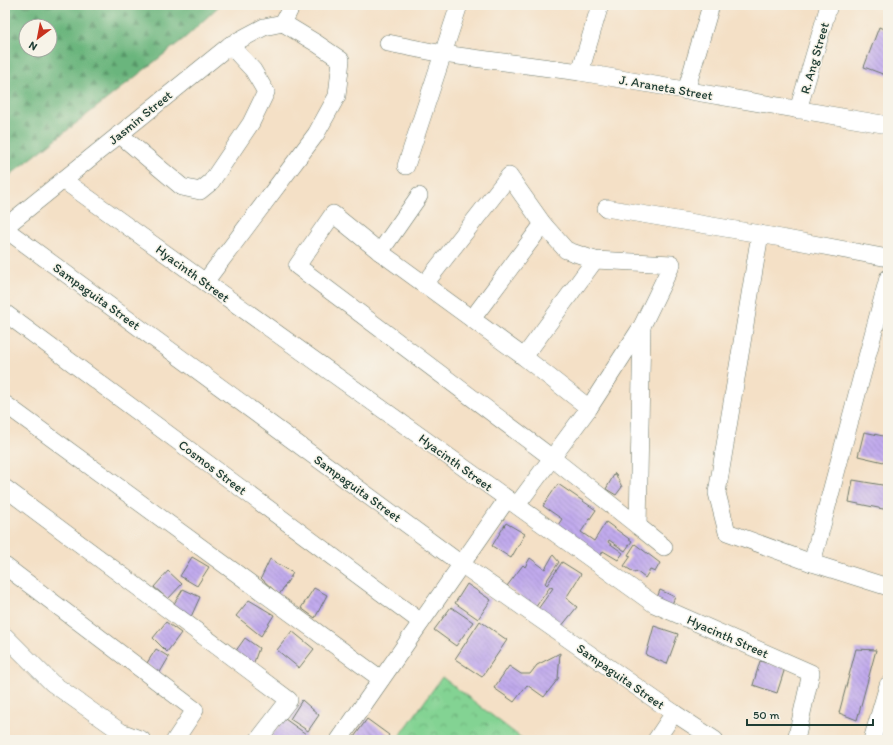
<svg xmlns="http://www.w3.org/2000/svg" width="893" height="745" font-family="Itim,sans-serif">
	<style>
		.forest { fill: url(#forest-firs); stroke: #447958; fill-rule: evenodd }
		.park { fill: url(#park-crowns); stroke: #518864 }
		.building { fill: url(#building-back-hatch) }
		.lines { fill: none; stroke-linecap: round; stroke-linejoin: round }
		.minor-casing { stroke: #6a7667; stroke-width: 18 }
		.minor { stroke: #fff; stroke-width: 17 }
		.labels { text-anchor: middle; stroke-width: 3; stroke-linejoin: round; paint-order: stroke }
		.street-label { font-size: 13px; fill: #1f3d34; stroke: #f7f3e8 }
	</style>
	<defs>
		<pattern id="forest-firs" width="22" height="20" patternUnits="userSpaceOnUse"><rect width="22" height="20" fill="#6ab57d"/><path d="M5 1l3.5 6h-7zM16 11l3.5 6h-7z" fill="#579467"/></pattern>
		<pattern id="park-crowns" width="20" height="18" patternUnits="userSpaceOnUse"><rect width="20" height="18" fill="#83d393"/><path d="M2 6a3 3 0 1 1 6 0M12 15a3 3 0 1 1 6 0" fill="none" stroke="#6bac79"/></pattern>
		<pattern id="building-back-hatch" width="6" height="6" patternUnits="userSpaceOnUse"><rect width="6" height="6" fill="#c1aaed"/><path d="M-1 5l2 2M0 0l6 6M5-1l2 2" fill="none" stroke="#9c8cc1"/></pattern>
	</defs>
	<rect width="100%" height="100%" fill="#f7f3e8"/>
	<filter id="ink" filterUnits="userSpaceOnUse"><feTurbulence type="fractalNoise" baseFrequency=".025" numOctaves="2"/><feDisplacementMap in="SourceGraphic" scale="8" xChannelSelector="R" yChannelSelector="G"/><feConvolveMatrix kernelMatrix="1 2 1 2 8 2 1 2 1" color-interpolation-filters="sRGB"/></filter>
	<filter id="wash" filterUnits="userSpaceOnUse"><feTurbulence type="fractalNoise" baseFrequency=".012" numOctaves="4" result="noise"/><feDisplacementMap in="SourceGraphic" scale="16" xChannelSelector="R" yChannelSelector="G"/><feGaussianBlur stdDeviation="0.9" result="paint"/><feColorMatrix in="noise" values="0 0 0 0 0 0 0 0 0 0 0 0 0 0 0 0 0 1.4 0 .05"/><feComposite in="paint" operator="in"/></filter>
	<g filter="url(#wash)">
		<rect width="100%" height="100%" fill="#f4e0c6"/>
		<!-- forest -->
		<path class="forest" d="M5,5h215l-34,32 -181,142zM26,26h24v24h-24z"/>
		<!-- park -->
		<polygon class="park" points="442,677 524,740 397,740"/>
		<g id="blocks">
			<!-- building -->
			<g class="building">
				<polygon points="879,27 888,31 888,76 864,67"/>
				<polygon points="864,432 888,437 888,463 858,456"/>
				<polygon points="615,473 622,487 616,495 606,489"/>
				<polygon points="853,480 888,486 888,510 849,502"/>
				<polygon points="558,484 596,510 581,532 594,541 606,522 632,541 625,551 609,540 608,542 623,553 618,560 603,551 597,562 554,531 562,519 543,506"/>
				<polygon points="506,523 525,534 511,558 492,546"/>
				<polygon points="635,544 660,563 655,572 650,570 645,578 636,571 635,573 624,566 631,556 628,555"/>
				<polygon points="553,555 559,562 545,583 547,585 562,562 581,574 566,598 577,607 561,627 538,609 553,588 550,587 535,608 507,586 523,565 525,567 530,558 545,569"/>
				<polygon points="192,557 209,567 197,586 180,576"/>
				<polygon points="270,559 293,573 279,595 261,578"/>
				<polygon points="168,571 182,584 168,599 154,587"/>
				<polygon points="467,584 491,600 478,619 455,603"/>
				<polygon points="314,588 327,595 315,618 301,608"/>
				<polygon points="183,589 200,597 190,619 172,607"/>
				<polygon points="660,590 675,597 670,609 655,603"/>
				<polygon points="249,600 274,615 261,636 236,616"/>
				<polygon points="451,607 473,622 456,646 434,630"/>
				<polygon points="480,621 507,640 482,677 455,659"/>
				<polygon points="166,622 181,633 167,652 153,638"/>
				<polygon points="654,626 678,634 667,664 646,655"/>
				<polygon points="292,631 314,649 299,668 277,650"/>
				<polygon points="245,638 259,648 253,665 235,652"/>
				<polygon points="156,649 169,657 159,674 147,663"/>
				<polygon points="856,649 876,650 857,720 839,713"/>
				<polygon points="560,653 558,679 544,697 527,685 514,702 494,688 509,666 521,674 530,674 537,665"/>
				<polygon points="760,661 785,668 777,693 753,685"/>
				<polygon points="302,700 319,715 308,731 290,719"/>
				<polygon points="285,719 306,734 303,740 277,740 271,736"/>
				<polygon points="367,719 389,735 386,740 352,740"/>
			</g>
		</g>
	</g>
	<g filter="url(#ink)">
		<use href="#blocks" fill-opacity="0" stroke="#6a7667" stroke-width="1"/>
		<g class="lines">
			<defs>
				<g id="minor">
					<polyline points="283,23 292,5"/>
					<polyline points="388,43 443,54 580,72 888,125"/>
					<polyline points="580,72 600,5"/>
					<polyline points="686,91 711,5"/>
					<polyline points="798,110 829,5"/>
					<polyline points="119,134 182,187 200,191 211,182 251,123 266,92 253,70 230,45"/>
					<polyline points="406,166 459,5"/>
					<polyline points="63,180 654,604 811,673 796,740"/>
					<polyline points="606,208 760,234 888,258"/>
					<polyline points="5,227 230,45 264,27 283,23"/>
					<polyline points="5,229 461,564 674,713 715,740"/>
					<polyline points="760,234 717,493 727,532 812,563 888,587"/>
					<polyline points="380,252 419,196"/>
					<polyline points="205,282 316,134 337,96 341,60 316,43 283,23"/>
					<polyline points="424,285 509,176 543,224 566,250 595,260 672,264 642,326 589,408 517,505"/>
					<polyline points="5,313 421,622"/>
					<polyline points="472,319 543,224"/>
					<polyline points="524,357 595,260"/>
					<polyline points="5,404 381,679"/>
					<polyline points="589,408 524,357 380,252 333,214 297,266 552,458 638,526 642,326"/>
					<polyline points="5,488 289,700 258,740"/>
					<polyline points="638,526 664,547"/>
					<polyline points="812,563 888,278"/>
					<polyline points="5,566 195,710 175,740"/>
					<polyline points="5,636 52,683 121,732 142,740"/>
					<polyline points="339,740 507,499"/>
					<polyline points="656,740 674,713"/>
					<polyline points="872,740 888,685"/>
				</g>
			</defs>
			<!-- minor casing -->
			<use href="#minor" class="minor-casing"/>
			<!-- minor -->
			<use href="#minor" class="minor"/>
		</g>
	</g>
	<g class="labels">
		<!-- street labels -->
		<g class="street-label">
			<text transform="translate(814 58) rotate(-74)" y="5">R. Ang Street</text>
			<text transform="translate(666 87) rotate(10)" y="5">J. Araneta Street</text>
			<text transform="translate(140 117) rotate(-39)" y="5">Jasmin Street</text>
			<text transform="translate(193 273) rotate(36)" y="5">Hyacinth Street</text>
			<text transform="translate(97 296) rotate(36)" y="5">Sampaguita Street</text>
			<text transform="translate(456 462) rotate(36)" y="5">Hyacinth Street</text>
			<text transform="translate(213 467) rotate(37)" y="5">Cosmos Street</text>
			<text transform="translate(358 488) rotate(36)" y="5">Sampaguita Street</text>
			<text transform="translate(728 636) rotate(24)" y="5">Hyacinth Street</text>
			<text transform="translate(621 676) rotate(35)" y="5">Sampaguita Street</text>
		</g>
	</g>
	<!-- margin -->
	<rect width="893" height="745" fill="none" stroke="#f7f3e8" stroke-width="20"/>
	<!-- north arrow -->
	<g transform="translate(38 38) rotate(212)"><circle r="19" fill="#f7f3e8" stroke="#a1aaa0"/>
	<path d="M0-3L7 15L0 10L-7 15Z" fill="#c8321e"/>
	<text y="-6" font-size="11" font-weight="bold" text-anchor="middle" fill="#1f3d34">N</text>
	</g>
	<!-- scale -->
	<path d="M747 719v6h126v-6" fill="none" stroke="#1f3d34" stroke-width="2"/>
	<text x="753" y="719" font-size="12" fill="#1f3d34" stroke="#f7f3e8" stroke-width="3" paint-order="stroke">50 m</text>
</svg>
